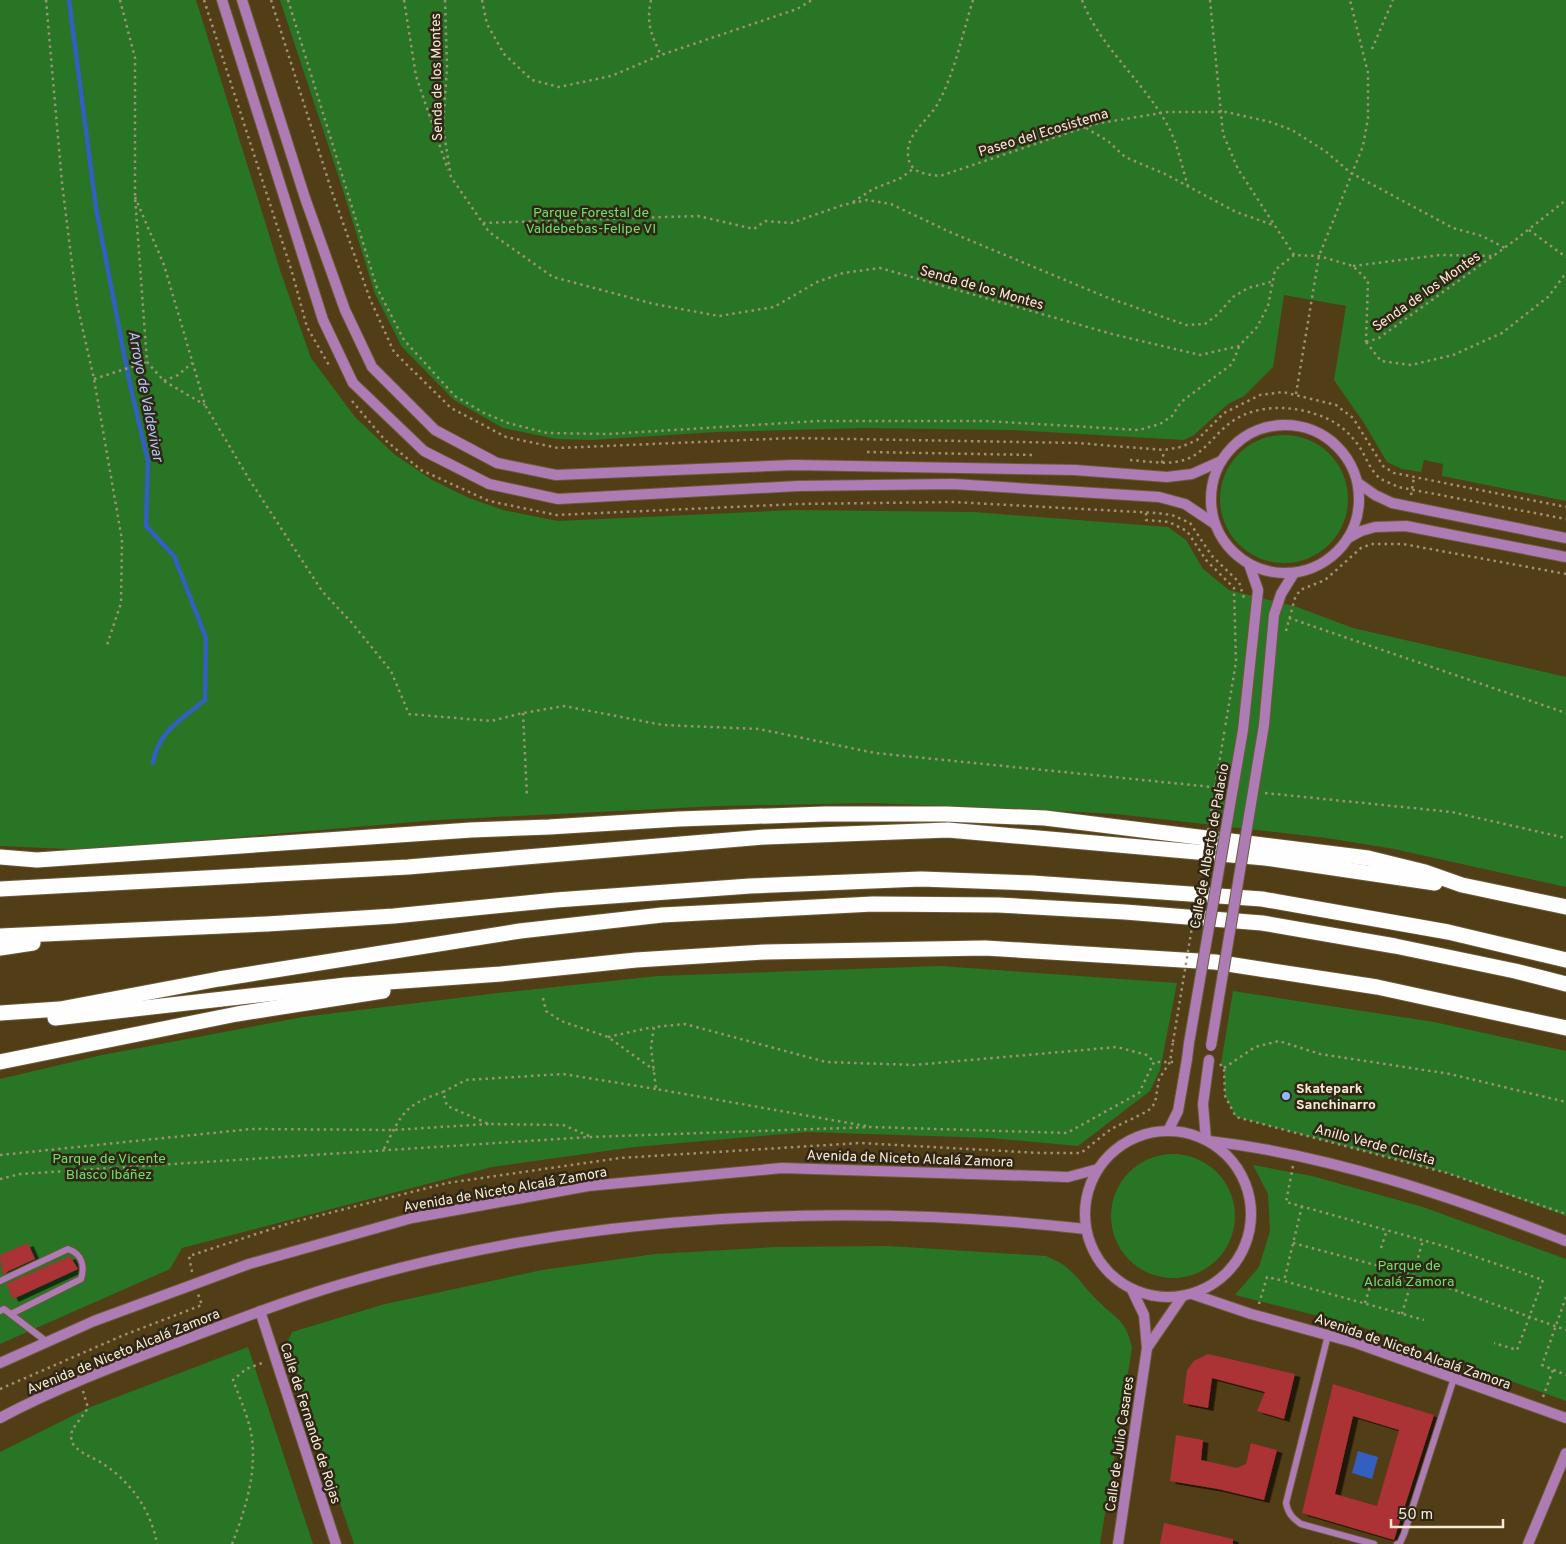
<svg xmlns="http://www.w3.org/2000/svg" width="1566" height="1544" font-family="Overpass,sans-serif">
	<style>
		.green { fill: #277525 }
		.water { fill: #3360c0 }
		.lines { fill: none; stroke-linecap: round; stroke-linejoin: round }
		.stream { stroke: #3360c0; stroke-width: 4.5 }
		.building { fill: #ab3035; fill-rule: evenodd; filter: url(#shadow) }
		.service-casing { stroke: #6c5a36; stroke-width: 8 }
		.minor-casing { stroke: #6c5a36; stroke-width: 12 }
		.tertiary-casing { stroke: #6c5a36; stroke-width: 12 }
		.motorway-casing { stroke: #6c5a36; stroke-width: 17 }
		.path { stroke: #a19173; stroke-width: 2.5; stroke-dasharray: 2.5 4; stroke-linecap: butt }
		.service { stroke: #ae7cb4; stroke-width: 6 }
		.minor { stroke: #ae7cb4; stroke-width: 10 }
		.tertiary { stroke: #ae7cb4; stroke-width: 10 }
		.motorway { stroke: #fefefe; stroke-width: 15 }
		.tertiary-bridge-casing { stroke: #6c5a36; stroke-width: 12; stroke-linecap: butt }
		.path-bridge { stroke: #a19173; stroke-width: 2.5; stroke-dasharray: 2.5 4; stroke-linecap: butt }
		.tertiary-bridge { stroke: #ae7cb4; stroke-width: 10 }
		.poi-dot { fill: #93b7fd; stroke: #2f2616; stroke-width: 2 }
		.labels { text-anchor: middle; stroke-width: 5; stroke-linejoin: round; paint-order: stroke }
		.street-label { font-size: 14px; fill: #f7ebd6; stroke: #2f2616 }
		.park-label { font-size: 14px; fill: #6fe06a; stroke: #2f2616 }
		.poi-label { font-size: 14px; font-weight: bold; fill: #f7ebd6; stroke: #2f2616; text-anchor: start }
		.water-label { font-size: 15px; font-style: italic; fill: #aec8fa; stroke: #2f2616 }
	</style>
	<defs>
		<filter id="shadow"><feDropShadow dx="5.5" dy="3" stdDeviation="0" flood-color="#0009"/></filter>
	</defs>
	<rect width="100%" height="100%" fill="#513e17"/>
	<!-- green -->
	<g class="green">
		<polygon points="0,0 196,0 281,273 311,358 355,417 394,454 432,480 469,498 503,510 558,521 794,510 974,512 1168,527 1186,540 1203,569 1229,590 1297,607 1353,628 1566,677 1566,887 1394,849 1327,838 1116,814 1004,808 870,803 718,806 437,820 90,850 0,846"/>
		<polygon points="280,0 1566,0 1566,501 1442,476 1443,464 1424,460 1421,472 1402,469 1387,462 1364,423 1334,380 1346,306 1284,295 1273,367 1244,396 1228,404 1194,435 1184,440 1012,430 864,428 716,432 592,440 557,439 503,428 454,400 402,347 375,294 342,187"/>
		<circle cx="1284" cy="499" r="64"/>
		<polygon points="940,966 1177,983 1160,1070 1150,1091 1078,1146 990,1138 807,1132 634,1147 492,1167 182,1248 170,1269 0,1344 0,1079 102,1055 303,1017 498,993 658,976"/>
		<polygon points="1233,991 1434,1022 1566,1051 1566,1216 1447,1173 1236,1117 1225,1096 1224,1069 1221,1064"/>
		<circle cx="1173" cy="1216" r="62"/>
		<polygon points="1253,1165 1312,1176 1423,1207 1566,1259 1566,1401 1362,1327 1235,1295 1259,1267 1270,1231 1268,1194"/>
		<path d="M889,1246l157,10c29,12 30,23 50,43 18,19 30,19 36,49l-32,196h-746l-68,-198 6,-14 93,-28 157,-34 113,-16 121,-7z"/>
		<polygon points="248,1347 313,1544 0,1544 0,1452 88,1408"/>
	</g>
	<!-- water -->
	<polygon class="water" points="1358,1451 1378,1457 1372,1479 1352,1473"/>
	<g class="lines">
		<!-- stream -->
		<path class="stream" d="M69,0l27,208 34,177 18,76 -2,65 28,30 32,82 -1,62c-23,19 -47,31 -52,63"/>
	</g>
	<!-- building -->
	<g class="building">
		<polygon points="28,1243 35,1259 2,1274 0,1255"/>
		<polygon points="70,1256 78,1269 13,1299 6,1284"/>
		<polygon points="1208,1354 1295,1374 1284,1419 1257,1411 1265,1392 1212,1378 1208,1408 1183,1403 1187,1370 1194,1361"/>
		<path d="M1333,1384l101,31 -40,125 -92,-27zM1353,1416l46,14 -22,76 -42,-12z"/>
		<polygon points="1176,1435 1203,1440 1201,1460 1237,1468 1246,1464 1251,1443 1277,1450 1264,1500 1218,1489 1170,1481"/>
		<polygon points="1164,1523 1233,1539 1233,1544 1160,1544"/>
	</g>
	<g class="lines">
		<defs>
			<g id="service">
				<path d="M0,1281l68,-32c14,5 17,17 13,30l-70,35"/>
				<polyline points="0,1311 4,1309 47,1342"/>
				<path d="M1328,1335l-42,168c2,10 6,15 15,21l73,20"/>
				<polyline points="1397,1544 1400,1543 1404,1534 1454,1378"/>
			</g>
			<g id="minor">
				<polyline points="1187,1059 1189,1043"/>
				<polyline points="260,1311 336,1544"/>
				<polyline points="1147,1348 1182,1297"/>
				<polyline points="1118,1544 1147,1348 1144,1315 1132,1290"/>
				<polyline points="1528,1544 1566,1453"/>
			</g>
			<g id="tertiary">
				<polyline points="222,0 323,320 353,383 424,451 489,484 558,499 798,486 953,484 1159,497 1185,504 1215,524"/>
				<polyline points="242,0 305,198 345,310 372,367 435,430 497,463 556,475 794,465 1075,470 1167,477 1192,474 1221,461"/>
				<circle cx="1285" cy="499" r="74"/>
				<polyline points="1358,483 1375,495 1392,503 1566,538"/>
				<polyline points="1348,538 1361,531 1375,527 1406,526 1566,557"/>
				<polyline points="1264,725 1274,615 1281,594 1294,573"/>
				<polyline points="1243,730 1258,590 1249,564"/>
				<polyline points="1168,1131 1178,1111 1187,1059"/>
				<circle cx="1168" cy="1214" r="83"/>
				<polyline points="1206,1140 1203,1104 1209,1060"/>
				<path d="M1209,1141c121,14 244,56 357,100"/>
				<polyline points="1192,1294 1251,1314 1356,1343 1566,1418"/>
				<polyline points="0,1363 94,1321 249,1264 412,1218 588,1186 782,1168 1068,1177 1098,1169"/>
				<path d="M0,1418c60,-32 123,-55 186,-79 56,-21 112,-43 170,-59 231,-67 492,-78 730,-51"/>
			</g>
			<g id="motorway">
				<polyline points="0,857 37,860 471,830 549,827 679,819 825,814 946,814 1045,818 1368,858 1425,872 1462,885 1566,907"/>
				<polyline points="0,889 408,867 765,837 948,830 1265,858 1435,883"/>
				<polyline points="0,936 267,924 394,916 556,900 750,886 921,879 1032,883 1262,899 1448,932 1566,960"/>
				<polyline points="0,948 33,943"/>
				<polyline points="0,1013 60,1009 219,979 520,931 662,915 873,904 998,905 1125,912 1262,923 1395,946 1515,971 1566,984"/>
				<polyline points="55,1018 346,985 501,974 636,960 765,952 985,948 1215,962 1377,987 1566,1028"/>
				<polyline points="0,1062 237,1014 383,991"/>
			</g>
		</defs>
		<!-- service casing -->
		<use href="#service" class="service-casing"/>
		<!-- minor casing -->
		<use href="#minor" class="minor-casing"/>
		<!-- tertiary casing -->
		<use href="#tertiary" class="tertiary-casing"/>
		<!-- motorway casing -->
		<use href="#motorway" class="motorway-casing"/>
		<!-- path -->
		<g class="path">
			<polyline points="46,0 62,183 77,304 94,379 122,540 121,603 107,645"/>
			<polyline points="120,0 135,58 135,197 147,362 164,381 205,405"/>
			<polyline points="204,0 292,272 307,327 330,367"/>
			<polyline points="271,0 331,189 370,299 394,352 451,408 506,437 558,448 793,438 1077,443 1164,450 1181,447 1197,440 1224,413 1260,395 1283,392 1336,405 1353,418 1383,466 1394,473 1566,507"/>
			<polyline points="288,0 377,288 404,340 455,396 484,413 508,423 547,433 609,434 818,421 986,421 1139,430 1160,424 1172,416 1181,402 1232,364 1239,347"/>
			<polyline points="404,0 416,76 448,170"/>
			<polyline points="445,0 447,67 443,128 451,177 489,232 553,277 654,304 719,316 774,307 817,282 843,273 880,268 1112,334 1200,355 1239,346 1257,327 1268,306 1275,270 1294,255 1319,256 1353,266 1368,281 1366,342"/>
			<polyline points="482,0 487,24 504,54 532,80 559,87 611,76 661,55 797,9 812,0"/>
			<path d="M651,0c-5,22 0,35 10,55"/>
			<path d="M973,0c-10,32 -19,76 -36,105 -9,15 -30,29 -29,48 0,20 16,21 32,23l155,-52 72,-12h59l44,10 22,8 33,21 26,22 102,55 29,8 23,12"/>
			<path d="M1082,0c18,48 63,82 87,128 9,17 13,40 19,58"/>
			<polyline points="1210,0 1223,134 1238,169 1294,255"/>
			<polyline points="1372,49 1393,0"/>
			<polyline points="1086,128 1108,141 1125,157 1165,174 1236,212 1273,225"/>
			<polyline points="135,197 164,265 205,405 249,479 322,591 352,623 391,671 409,714 491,721 523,713 564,706 663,725 759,729 875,753 1222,788"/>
			<polyline points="853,202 873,189 901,178 913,169"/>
			<polyline points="483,223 698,216 754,229 765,221 791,223 843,205 867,200 891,204 950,232 1106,297 1186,325 1205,324 1218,314 1233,297 1248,288 1271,282"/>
			<polyline points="1529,230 1566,257"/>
			<polyline points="1353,266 1440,255 1493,256"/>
			<polyline points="1366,342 1379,338 1514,241 1566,200"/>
			<polyline points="1366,342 1381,361 1411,365 1453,355 1502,333 1548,297 1566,273"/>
			<polyline points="94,379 147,362"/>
			<polyline points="164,381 178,375 192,363"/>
			<polyline points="1296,394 1319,256 1363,146 1368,118 1368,73 1350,0"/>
			<polyline points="352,401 384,439 421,470 489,501 556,515 798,504 953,502 1157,513 1172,515 1190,523 1212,556 1239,582 1244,598"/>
			<polyline points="867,452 1034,455"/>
			<path d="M1130,460c17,1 39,6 57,-1 18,-7 28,-25 43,-36 25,-19 61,-18 88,-8 19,6 34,19 44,36 5,9 10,22 19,28 5,3 12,5 17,8l168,32"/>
			<polyline points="1162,463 1164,450"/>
			<polyline points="1411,495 1414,477"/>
			<polyline points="1146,513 1146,520 1169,522 1187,531 1206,560 1234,588 1236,662 1225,728"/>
			<polyline points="1289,618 1566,713"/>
			<polyline points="1286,631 1295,598 1300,590 1325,580 1361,548 1371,544 1403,544 1566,574"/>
			<polyline points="523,713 527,797"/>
			<polyline points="1265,793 1452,812 1566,838"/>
			<polyline points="543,998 546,1011 561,1021 608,1037 654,1070"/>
			<polyline points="608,1037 653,1027"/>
			<polyline points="1220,1064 1224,1069 1225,1096 1236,1117 1447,1173 1566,1214"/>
			<polyline points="1224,1068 1255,1047 1279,1041 1320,1054 1450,1074 1566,1102"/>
			<polyline points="866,1126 656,1089 651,1047 654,1027 685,1024 826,1062 914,1065 1117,1047 1147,1055 1154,1062"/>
			<polyline points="589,1136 563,1125 489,1124 447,1106 443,1092 466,1080 563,1074 656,1089"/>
			<path d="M384,1149c18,-36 20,-44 59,-57"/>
			<polyline points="0,1155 251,1129 393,1130 489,1124"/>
			<polyline points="1293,1166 1286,1202 1447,1247 1543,1280 1517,1350 1494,1343"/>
			<polyline points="0,1179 20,1174 589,1137 871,1127 1067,1133 1139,1093 1154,1062 1174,1062"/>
			<polyline points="1302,1206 1284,1281 1424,1320"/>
			<polyline points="1293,1243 1413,1275 1566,1330"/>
			<polyline points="1381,1248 1387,1230"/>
			<polyline points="192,1272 189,1256 290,1223 447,1183 620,1158 860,1143 1040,1153 1081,1153 1111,1129 1148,1111 1155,1103 1159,1079 1170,1062 1173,1042"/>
			<polyline points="1566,1297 1542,1365 1566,1375"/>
			<polyline points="1365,1303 1372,1280"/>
			<polyline points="1259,1304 1267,1277 1284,1281"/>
			<polyline points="1402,1314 1423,1240"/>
			<polyline points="0,1389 124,1335 202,1305 198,1294"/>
			<path d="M83,1391l5,17 -16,22 -1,11c7,12 19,15 31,22 29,19 49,47 55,81"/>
			<polyline points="1543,1397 1553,1370"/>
			<path d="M232,1544c14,-36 27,-77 18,-116 -4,-16 -11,-32 -17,-48l13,-11 19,-7"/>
		</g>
		<!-- service -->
		<use href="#service" class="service"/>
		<!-- minor -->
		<use href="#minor" class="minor"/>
		<!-- tertiary -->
		<use href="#tertiary" class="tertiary"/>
		<!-- motorway -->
		<use href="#motorway" class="motorway"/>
		<defs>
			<g id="tertiary-bridge">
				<polyline points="1189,1043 1243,730"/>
				<polyline points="1211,1046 1264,725"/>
			</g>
		</defs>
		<!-- tertiary-bridge casing -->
		<use href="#tertiary-bridge" class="tertiary-bridge-casing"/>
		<!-- path-bridge -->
		<polyline class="path-bridge" points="1173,1042 1225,728"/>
		<!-- tertiary-bridge -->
		<use href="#tertiary-bridge" class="tertiary-bridge"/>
	</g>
	<!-- markers -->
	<circle class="poi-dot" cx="1286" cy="1096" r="5"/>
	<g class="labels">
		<!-- street labels -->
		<g class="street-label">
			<text transform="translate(436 77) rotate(-91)" y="5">Senda de los Montes</text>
			<text transform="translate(1043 132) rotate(-17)" y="5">Paseo del Ecosistema</text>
			<text transform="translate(982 287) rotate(16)" y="5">Senda de los Montes</text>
			<text transform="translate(1426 291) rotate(-35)" y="5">Senda de los Montes</text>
			<text transform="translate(1209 846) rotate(-80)" y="5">Calle de Alberto de Palacio</text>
			<text transform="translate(1375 1144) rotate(15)" y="5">Anillo Verde Ciclista</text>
			<text transform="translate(910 1158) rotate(2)" y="5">Avenida de Niceto Alcalá Zamora</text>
			<text transform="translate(505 1189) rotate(-10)" y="5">Avenida de Niceto Alcalá Zamora</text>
			<text transform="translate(123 1351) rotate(-22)" y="5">Avenida de Niceto Alcalá Zamora</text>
			<text transform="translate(1413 1351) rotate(19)" y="5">Avenida de Niceto Alcalá Zamora</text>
			<text transform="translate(311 1423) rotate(72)" y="5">Calle de Fernando de Rojas</text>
			<text transform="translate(1119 1444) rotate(-82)" y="5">Calle de Julio Casares</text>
		</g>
		<!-- park labels -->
		<g class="park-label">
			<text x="591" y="217">Parque Forestal de<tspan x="591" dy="16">Valdebebas-Felipe VI</tspan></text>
			<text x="109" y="1163">Parque de Vicente<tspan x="109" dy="16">Blasco Ibáñez</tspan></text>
			<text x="1409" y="1270">Parque de<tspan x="1409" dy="16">Alcalá Zamora</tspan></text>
		</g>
		<!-- poi labels -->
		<g class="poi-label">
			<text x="1296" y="1093">Skatepark<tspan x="1296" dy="16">Sanchinarro</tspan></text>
		</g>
		<!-- water labels -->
		<g class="water-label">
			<text transform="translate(146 396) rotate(79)" y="5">Arroyo de Valdevivar</text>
		</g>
	</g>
	<!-- scale -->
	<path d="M1391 1519v8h112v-8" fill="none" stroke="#f7ebd6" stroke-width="2.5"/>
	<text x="1398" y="1519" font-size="15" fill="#f7ebd6" stroke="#2f2616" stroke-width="4" paint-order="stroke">50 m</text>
</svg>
